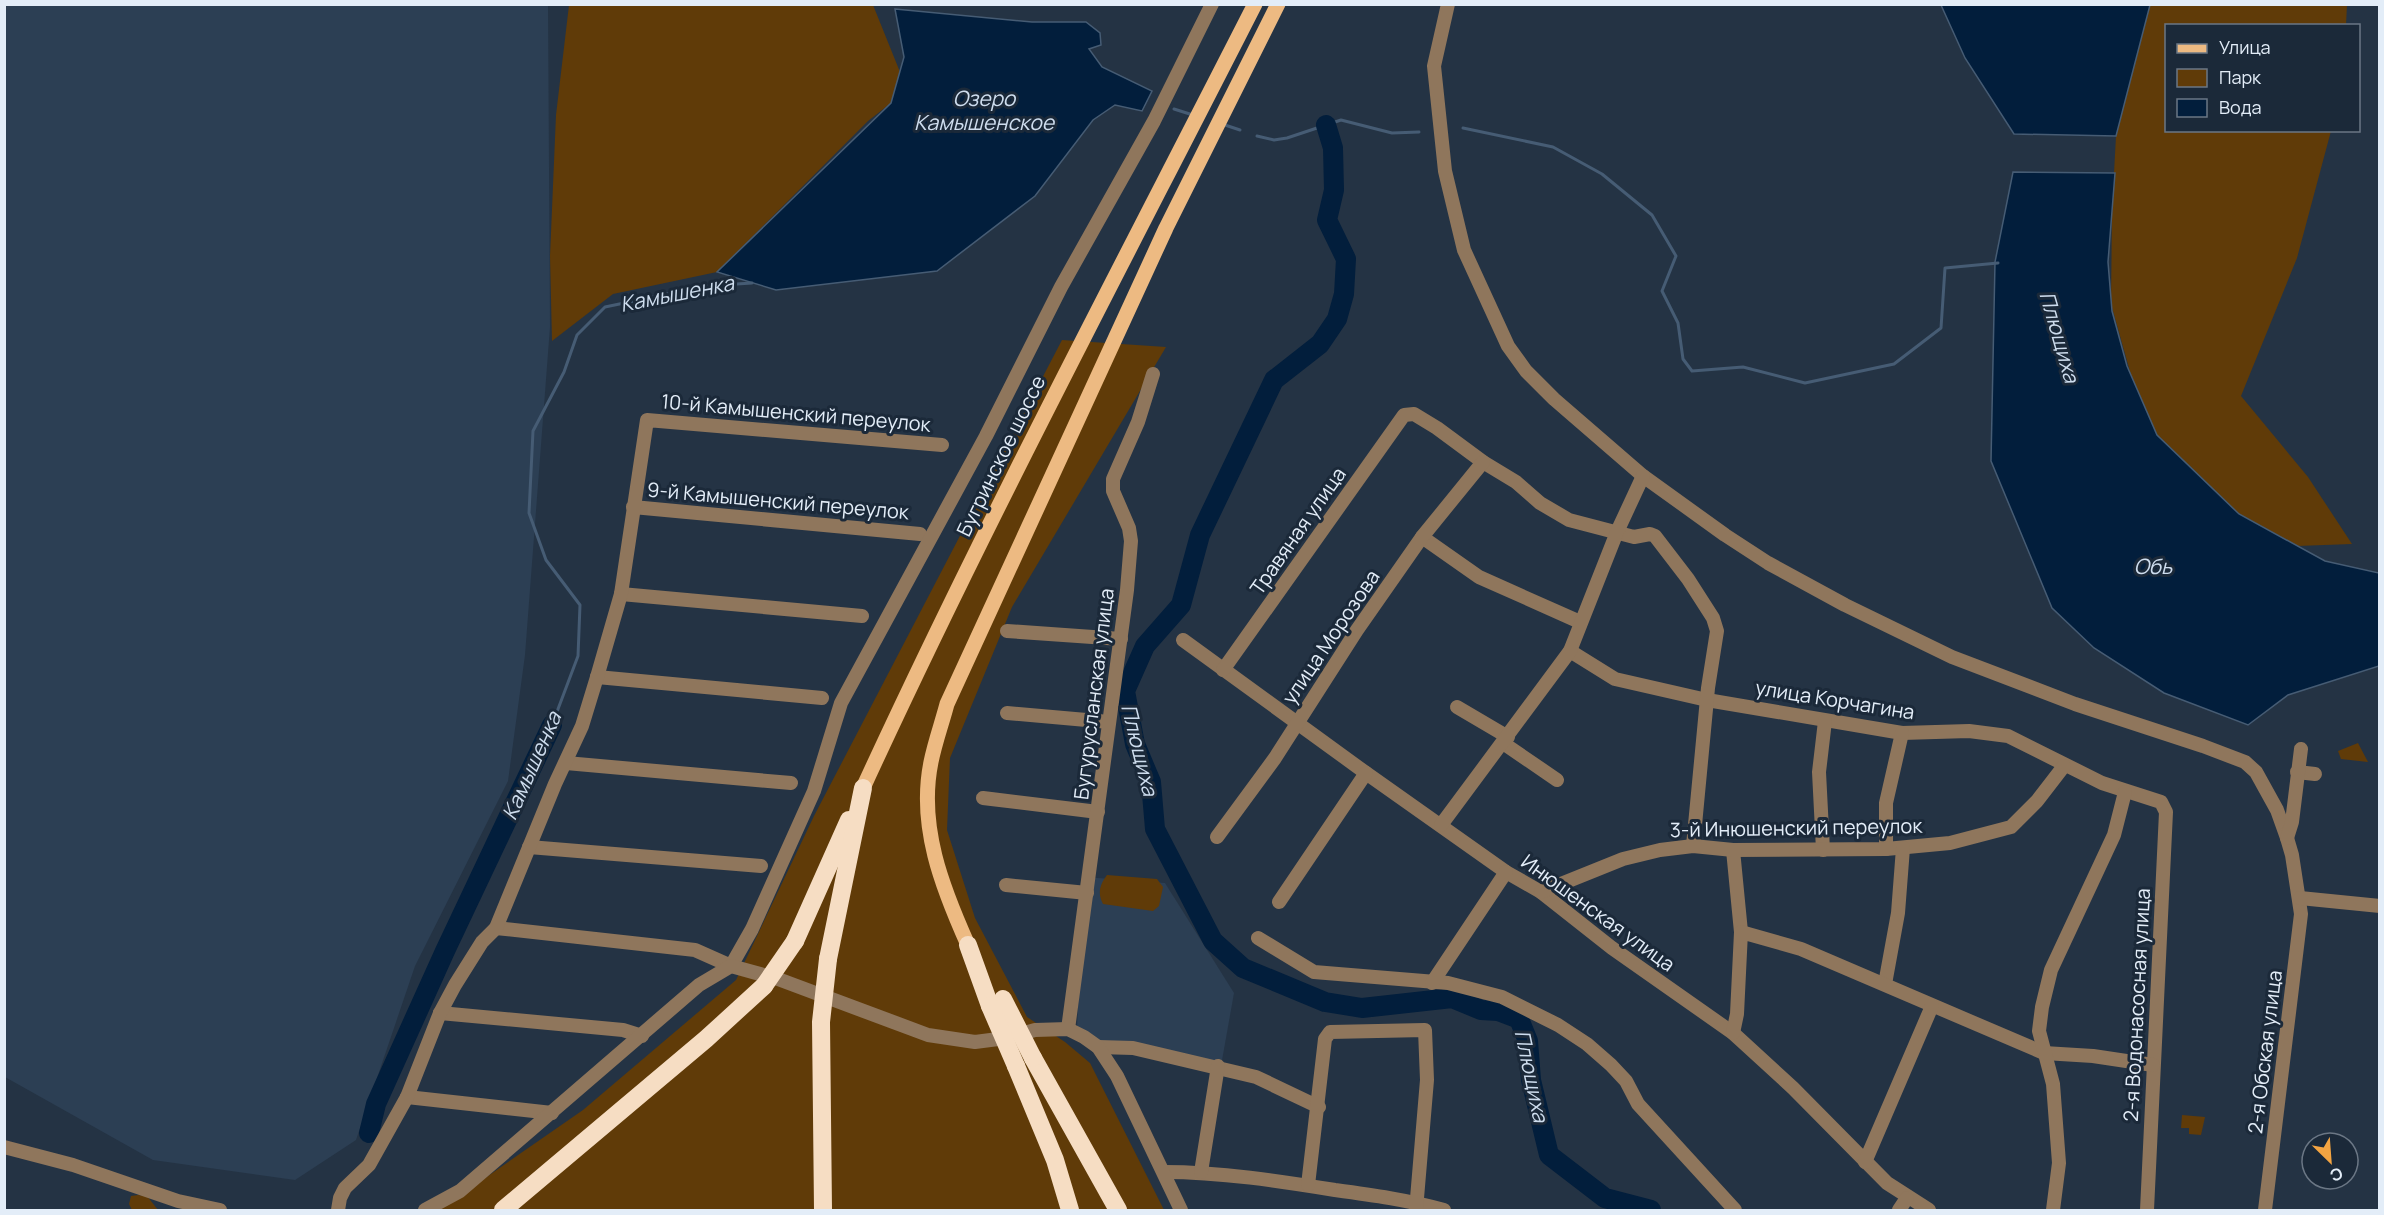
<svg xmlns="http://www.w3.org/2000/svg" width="2384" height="1215" font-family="Manrope,sans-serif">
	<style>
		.built { fill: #2c3f54 }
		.green { fill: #603b08 }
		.water { fill: #021e3c; stroke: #465c74; stroke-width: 1.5 }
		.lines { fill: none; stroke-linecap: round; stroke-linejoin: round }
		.stream { stroke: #465c74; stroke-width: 3 }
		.river { stroke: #021e3c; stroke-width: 20 }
		.minor { stroke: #8f765c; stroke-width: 14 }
		.major { stroke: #edba82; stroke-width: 15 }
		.highway { stroke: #f6ddc3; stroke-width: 18 }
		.highway-bridge { stroke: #f6ddc3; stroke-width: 18 }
		.labels { text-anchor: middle; stroke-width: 6; stroke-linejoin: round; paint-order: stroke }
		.street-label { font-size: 20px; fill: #e3edf8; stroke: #1b2939 }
		.water-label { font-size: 21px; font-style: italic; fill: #ceddee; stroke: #1b2939 }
	</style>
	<rect width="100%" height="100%" fill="#243344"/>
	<!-- built -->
	<g class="built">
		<polygon points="5,4 548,5 550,327 525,655 508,781 415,966 356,1140 295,1180 153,1160 5,1077"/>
		<polygon points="1084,877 1165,883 1234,993 1221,1066 1087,1042 1077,1028"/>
	</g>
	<!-- green -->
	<g class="green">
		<polygon points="569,5 873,5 900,72 891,103 868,121 717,272 613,294 552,341 550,256 556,115"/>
		<polygon points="2150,5 2347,5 2346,25 2166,26 2166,130 2331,131 2297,258 2241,396 2308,477 2352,544 2297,546 2239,514 2157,435 2131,375 2111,304 2112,210 2116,136"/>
		<polygon points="1062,340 1166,347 1012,607 950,758 947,830 975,918 1027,1017 1065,1042 1090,1063 1164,1210 439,1210 583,1110 736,980 814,816"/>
		<polygon points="2358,743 2368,762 2341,759 2338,751"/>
		<path d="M1107,875l50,4 6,8 -4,19 -6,5 -50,-7c-6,-11 -3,-20 4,-29z"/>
		<polygon points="2182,1115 2205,1117 2201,1135 2189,1134 2189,1128 2181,1128"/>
		<polygon points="138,1195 147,1196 158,1210 132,1210 129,1204 131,1196"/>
	</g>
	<!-- water -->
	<g class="water">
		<polygon points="1941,5 2150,5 2116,136 2014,134 1965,58"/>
		<polygon points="895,9 1032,22 1086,22 1100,33 1101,45 1089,49 1102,67 1152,91 1142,111 1115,105 1093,120 1035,196 937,271 776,290 717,272 891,103 904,57"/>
		<polygon points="2013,172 2115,173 2108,262 2112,311 2127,366 2157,435 2239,514 2325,561 2379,573 2379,666 2288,695 2248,725 2164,693 2094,648 2052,608 1991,461 1995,262"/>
	</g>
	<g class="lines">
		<!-- stream -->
		<g class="stream">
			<polyline points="1174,109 1193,115"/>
			<polyline points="1222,124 1240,130"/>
			<polyline points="1463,128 1553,147 1602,174 1652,215 1676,256 1662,291 1678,323 1683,359 1692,371 1743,367 1805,383 1894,364 1941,328 1945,268 1998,263"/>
			<polyline points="1257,136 1274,140 1287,138 1341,120 1392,133 1419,132"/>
			<polyline points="552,725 578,656 580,605 546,560 529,513 533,431 564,372 577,335 605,307 706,286 752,283"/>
		</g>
		<!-- river -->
		<g class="river">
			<polyline points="1326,125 1333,148 1334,190 1327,220 1346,259 1344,294 1337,319 1320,344 1274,380 1200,535 1181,605 1145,646 1125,691 1135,744 1151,782 1155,829 1213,941 1243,968 1325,1002 1362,1008 1452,998 1481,1010 1498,1011 1519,1019 1528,1041 1531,1080 1549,1155 1605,1198 1651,1210"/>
			<polyline points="369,1133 376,1104 445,951 552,725"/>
		</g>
		<!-- minor -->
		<g class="minor">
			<polyline points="1448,4 1434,66 1445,171 1464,250 1508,346 1526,371 1554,399 1643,476 1725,535 1768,563 1845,605 1952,657 2075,704 2203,746 2245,762 2256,772 2277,810 2287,838 2292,855 2301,914 2265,1210"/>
			<polyline points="633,507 920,534"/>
			<polyline points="1422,537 1479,577 1580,622"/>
			<polyline points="621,594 862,616"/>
			<polyline points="1007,631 1121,639"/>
			<polyline points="1183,640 1366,773 1506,872 1541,892 1612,948 1733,1033 1793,1088 1887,1183 1929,1210"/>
			<polyline points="1570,651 1615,679 1707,700 1902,733 1969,731 2008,736 2102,783 2161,802 2166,812 2147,1210"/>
			<polyline points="1223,670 1404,415 1414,414 1437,428 1483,462 1516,482 1540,503 1569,520 1634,537 1650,534 1655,536 1688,579 1713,618 1717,631 1708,688 1693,846"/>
			<polyline points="597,677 822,698"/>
			<polyline points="1457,707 1508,737"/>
			<polyline points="1007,713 1109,722"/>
			<polyline points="1503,743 1557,780"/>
			<polyline points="566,763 791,783"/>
			<polyline points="2297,772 2315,774"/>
			<polyline points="983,798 1098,812"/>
			<polyline points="1441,825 1570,651 1617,532 1643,476"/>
			<polyline points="1217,837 1275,758 1357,630 1422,537 1483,462"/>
			<polyline points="2287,838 2292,822 2301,749"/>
			<polyline points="529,847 761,866"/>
			<polyline points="1886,849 1886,803 1902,733"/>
			<polyline points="1733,850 1741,932"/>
			<polyline points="1823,850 1819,772 1825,721"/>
			<polyline points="1006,885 1087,893"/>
			<polyline points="1541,892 1623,859 1660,850 1693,846 1733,850 1886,849 1950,843 2011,827 2037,801 2064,766"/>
			<polyline points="2300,898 2380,906"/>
			<polyline points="1279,902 1366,773"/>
			<polyline points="496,928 695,950 731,966 752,929 814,791 841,703 986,436 1061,287 1154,121 1212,4"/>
			<polyline points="1258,938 1314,972 1448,983 1502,997 1558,1025 1587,1044 1611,1065 1626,1081 1638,1104 1735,1210"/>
			<polyline points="1432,983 1506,872"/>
			<polyline points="1885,984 1898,913 1903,848"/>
			<polyline points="440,1013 623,1030 642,1036"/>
			<polyline points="1068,1029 1127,590 1131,541 1129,528 1113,491 1113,479 1138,422 1153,374"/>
			<polyline points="1733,1033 1737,1014 1741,932 1801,949 2044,1053 2093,1056 2153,1065"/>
			<polyline points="1098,1047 1133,1048 1256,1077 1319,1107"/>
			<polyline points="407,1097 552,1113"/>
			<polyline points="4,1147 73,1165 178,1201 220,1210"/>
			<polyline points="1865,1162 1932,1006"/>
			<path d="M1164,1172c57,0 115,9 171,18 37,5 73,10 109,20"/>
			<polyline points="1201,1172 1218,1066"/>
			<polyline points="1308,1185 1325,1039 1330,1032 1425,1030 1427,1080 1416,1210"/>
			<polyline points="338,1210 340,1198 345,1188 369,1165 407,1097 440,1013 455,985 482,942 496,928 555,784 582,726 597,677 621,594 647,420 942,445"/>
			<polyline points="425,1210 460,1191 699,985 731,966 778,979 928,1035 975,1042 1006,1038 1035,1030 1068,1029 1084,1037 1098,1047 1117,1076 1181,1210"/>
			<polyline points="1899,1210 1907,1198"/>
			<polyline points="2053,1210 2059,1163 2053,1084 2039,1031 2042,1007 2051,970 2114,835 2125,792"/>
		</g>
		<!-- major -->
		<g class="major">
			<path d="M863,788c122,-265 259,-523 392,-784"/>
			<path d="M968,945c-26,-58 -50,-119 -37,-183 4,-20 11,-39 16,-58l219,-476 112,-224"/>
		</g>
		<!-- highway -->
		<g class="highway">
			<polyline points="795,941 849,820"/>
			<polyline points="968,945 990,1006"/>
			<polyline points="828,959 863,788"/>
			<polyline points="1033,1058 1118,1210"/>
			<polyline points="1016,1066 1055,1160 1070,1210"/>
			<polyline points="503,1210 706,1039 764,986"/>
		</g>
		<!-- highway-bridge -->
		<g class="highway-bridge">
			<polyline points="764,986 795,941"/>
			<polyline points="1003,999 1033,1058"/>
			<polyline points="990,1006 1016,1066"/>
			<polyline points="823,1210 821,1022 828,959"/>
		</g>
	</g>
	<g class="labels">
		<!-- street labels -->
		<g class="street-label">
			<text transform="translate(796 413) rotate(5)" y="7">10-й Камышенский переулок</text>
			<text transform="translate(1001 456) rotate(-64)" y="7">Бугринское шоссе</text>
			<text transform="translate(778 501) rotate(5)" y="7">9-й Камышенский переулок</text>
			<text transform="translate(1298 531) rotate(-55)" y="7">Травяная улица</text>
			<text transform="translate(1331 637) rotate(-56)" y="7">улица Морозова</text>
			<text transform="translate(1094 694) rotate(-83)" y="7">Бугурусланская улица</text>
			<text transform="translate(1835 700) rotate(9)" y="7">улица Корчагина</text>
			<text transform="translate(1796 828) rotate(-1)" y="7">3-й Инюшенский переулок</text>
			<text transform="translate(1598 913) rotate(36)" y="7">Инюшенская улица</text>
			<text transform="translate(2137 1005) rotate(-87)" y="7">2-я Водонасосная улица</text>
			<text transform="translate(2265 1052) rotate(-83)" y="7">2-я Обская улица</text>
		</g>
		<!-- water labels -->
		<g class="water-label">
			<text x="984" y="106">Озеро<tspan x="984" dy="24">Камышенское</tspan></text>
			<text transform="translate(677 294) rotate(-11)" y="7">Камышенка</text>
			<text transform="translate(2059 337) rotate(74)" y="7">Плющиха</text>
			<text x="2153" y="574">Обь</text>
			<text transform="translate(1139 750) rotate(76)" y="7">Плющиха</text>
			<text transform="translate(532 766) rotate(-66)" y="7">Камышенка</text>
			<text transform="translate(1531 1076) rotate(78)" y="7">Плющиха</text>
		</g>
	</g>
	<!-- border -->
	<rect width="2384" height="1215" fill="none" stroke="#e3edf8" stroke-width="12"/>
	<!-- legend -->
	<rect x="2165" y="24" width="195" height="108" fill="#1b2939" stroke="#6b7785" stroke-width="1.5"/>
	<rect x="2177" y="44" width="30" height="9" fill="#edba82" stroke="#6b7785" stroke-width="1.5"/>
	<text x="2219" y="54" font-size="18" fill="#e3edf8">Улица</text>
	<rect x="2177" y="69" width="30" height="18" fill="#603b08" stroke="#6b7785" stroke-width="1.5"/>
	<text x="2219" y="84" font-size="18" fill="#e3edf8">Парк</text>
	<rect x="2177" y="99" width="30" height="18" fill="#021e3c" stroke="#6b7785" stroke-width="1.5"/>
	<text x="2219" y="114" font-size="18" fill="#e3edf8">Вода</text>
	<!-- north arrow -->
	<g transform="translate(2330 1161) rotate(155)"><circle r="28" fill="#1b2939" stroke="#6b7785" stroke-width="1.5"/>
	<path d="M0-4.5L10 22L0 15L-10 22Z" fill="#f3a442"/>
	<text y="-9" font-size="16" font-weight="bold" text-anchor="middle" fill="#e3edf8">С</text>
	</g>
</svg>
